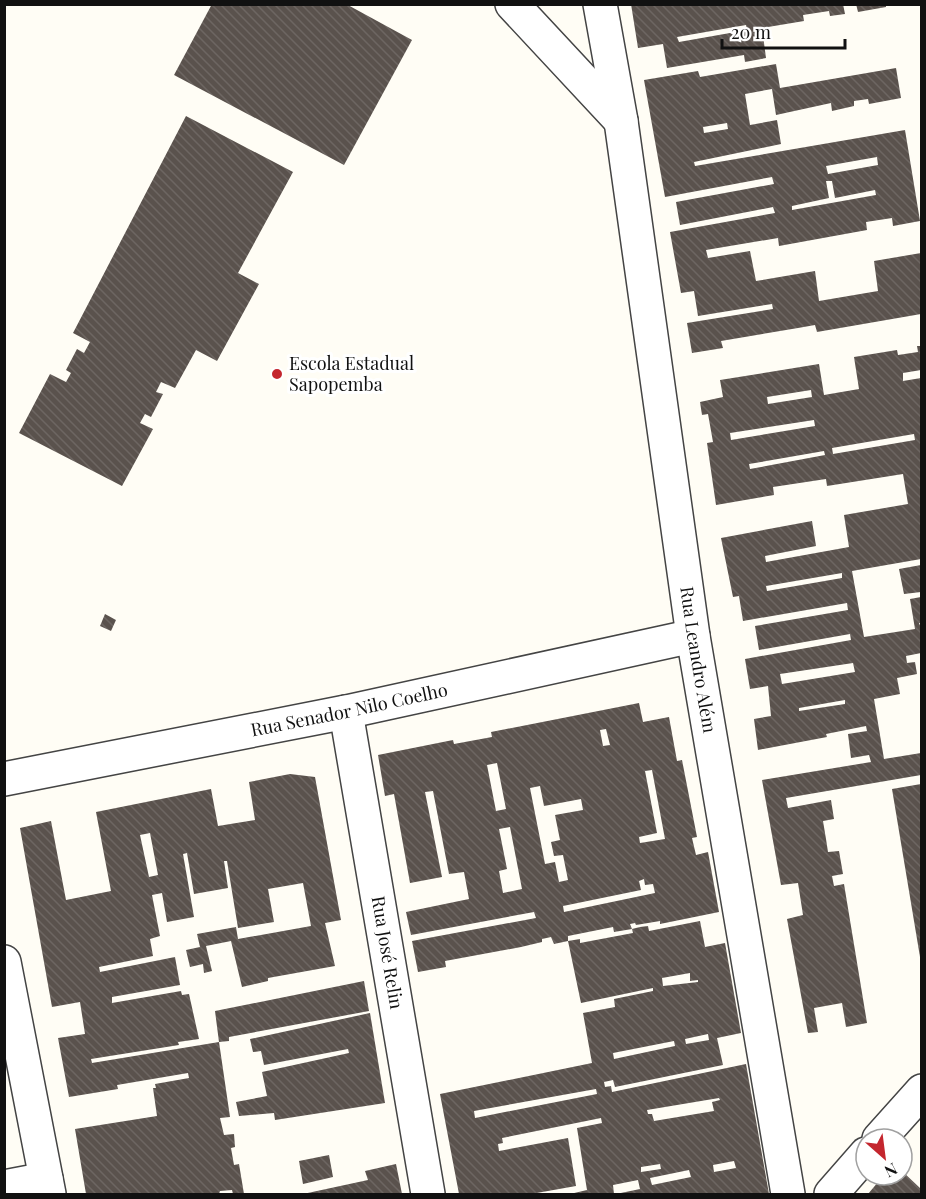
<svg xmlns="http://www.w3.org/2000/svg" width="926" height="1199" font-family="'Playfair Display',serif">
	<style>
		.building { fill: url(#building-back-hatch); fill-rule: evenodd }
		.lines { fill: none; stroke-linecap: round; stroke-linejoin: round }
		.street-casing { stroke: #444; stroke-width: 36 }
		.street { stroke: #fff; stroke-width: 33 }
		.poi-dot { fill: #c4262e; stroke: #fff; stroke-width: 2 }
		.labels { text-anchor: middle; stroke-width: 6; stroke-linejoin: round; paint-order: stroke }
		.poi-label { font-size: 18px; fill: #111; stroke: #fff; text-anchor: start }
		.street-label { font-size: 18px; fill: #111; stroke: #fff }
	</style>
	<defs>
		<pattern id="building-back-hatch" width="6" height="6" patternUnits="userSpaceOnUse" patternTransform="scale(1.5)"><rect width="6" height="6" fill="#5a524d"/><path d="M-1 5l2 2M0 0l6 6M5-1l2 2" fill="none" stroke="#6d6662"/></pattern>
	</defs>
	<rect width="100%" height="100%" fill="#fffdf5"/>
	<!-- building -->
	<g class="building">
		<polygon points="212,4 346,4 412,40 344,165 174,75"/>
		<path d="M631,4h212l2,10 -15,2 -1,-5 -26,4 1,6 -42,7 4,30 -21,4 -1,-7 -77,13 -4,-24 -25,4zM746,25l1,5 -68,12 -2,-5z"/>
		<polygon points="856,4 886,4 886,7 858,12"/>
		<path d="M776,64l4,24 116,-20 5,30 -32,6 -1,-5 -14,2v5l-22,5 -1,-8 -55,12 -4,-26 -27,5 5,31 27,-5 4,24 -87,18 1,4 210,-36 15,91 -27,5 -1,-8 -26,4 1,8 -88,16 -1,-8 -72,12 2,8 42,-7 6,30 59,-10 4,30 59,-10 -4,-30 47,-8v61l-104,18 -2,-7 -17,3 -77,13 2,7 -31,5 -5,-30 86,-14 -1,-5 -74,12 -4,-25 -13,2 -11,-61 105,-19 -2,-6 -93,18 -4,-23 98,-18 -2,-7 -107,20 -21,-117 54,-9 2,6zM727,123l1,6 -24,4 -1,-6zM877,157l1,8 -50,9 -2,-8zM826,181h6l3,17 40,-8 1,5 -84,15v-4l37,-8z"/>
		<polygon points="186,116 293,172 238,273 259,284 217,361 196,350 175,388 161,382 156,392 163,394 151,417 145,414 140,423 153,429 122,486 19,433 50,374 66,382 71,373 66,370 77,349 84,353 90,342 73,333"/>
		<path d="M917,346h4v24l-18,3v8l18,-3v181l-69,12 12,66 51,-8 -5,-30 11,-2v26h-2l2,5v25l-15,3 1,7 8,-1 2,12 -20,4 3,16 -26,5 10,60 37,-6v22l-135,23 2,10 43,-8 3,19 -11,2 3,18 2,13 11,-1 4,23 -11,2 2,10 10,-2 23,139 -21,4 -4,-24 -28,5 4,24 -10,1 -21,-114 16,-4 -5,-32 -17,2 -19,-105 109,-18 -2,-7 -18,3 -3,-24 19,-3 -1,-5 -40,8 1,3 -69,13 -4,-31 17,-3 -3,-30 -18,3 -5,-30 106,-19 -1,-6 -91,16 -4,-24 93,-16 -1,-7 -104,18 -4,-25 -6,1 -12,-59 91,-17 4,25 -51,10 1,6 83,-15 -5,-32 64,-11 -5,-30 -76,12 -1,-7 -53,8 1,8 -58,10 -9,-62 6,-1 -5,-28 -6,1 -2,-13 23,-5 -3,-17 99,-16 5,31 35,-6 -5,-32 43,-7 1,5 20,-3zM811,390l1,7 -44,7 -1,-7zM814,420l1,6 -84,14 -1,-7zM914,434l1,6 -82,14 -1,-6zM824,451l1,4 -75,14 -1,-5zM842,573v5l-75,13 -1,-5zM853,663l2,9 -73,12 -2,-10zM845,700v4l-46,7v-3z"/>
		<polygon points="921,565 921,592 904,594 899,569"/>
		<polygon points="105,614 116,620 111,631 100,626"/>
		<path d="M639,703l4,19 26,-5 8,44 5,-1 15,77 -5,1 4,17 12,-3 11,60 -59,12v-3l-24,4 -1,-2 -5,1 2,5 -18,3 -1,-5 -45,9v5l-14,3 -3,-7 -9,2v3l-21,5 -76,14 1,6 -28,5 -6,-31 124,-23 -2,-6 -123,23 -5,-23 63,-13 -5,-27 -15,2 -16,-83 -8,1 17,85 -32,6 -16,-89 -9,2 -7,-41 75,-15 1,4 38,-7 -1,-5zM606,729l4,16 -7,1 -3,-16zM497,763l9,46 -10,2 -9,-46zM652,770l13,69 -25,4 -1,-6 18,-4 -12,-62zM540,786l4,20 37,-7 2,11 -28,5 5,25 -9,2 3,14 9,-1 5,25 -9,2 -4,-20 -10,2 -15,-76zM510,827l12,62 -19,4 -4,-22 8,-2 -8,-40zM644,879l1,6 8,-1 2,9 -91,19 -1,-6 78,-16 -2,-9z"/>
		<path d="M290,774l25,3 26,143 -16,3 10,43 -67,12v3l-26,6 -11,-46 -25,5 6,25 -8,2 -1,-9 -13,3 -4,-17 14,-3 -3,-13 39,-7 2,12 73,-13 -8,-43 -35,6 6,33 -36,6 -11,-67h-3l4,27 -34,6 -7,-41 -4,1 11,63 -27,5 -5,-29 -10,2 8,41 -10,3 3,17 -54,11 1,5 75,-15 5,28 -68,12v6l69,-12 1,4 7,-1 10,45 -21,3 1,3 -88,14 1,4 127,-21 11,75 -10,1 4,17 10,-1 1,13 -4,1 3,17 5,-1 5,30h-11l-1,-4 -12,1 -1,3h-133l-11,-65 82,-13 -4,-28h3l-1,-4 34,-6 -1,-5 -71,12 1,4 -49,8 -11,-59 27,-4 -5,-32 -28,5 -32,-179 31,-7 15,79 45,-9 -15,-79 115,-23 7,37 37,-6 -6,-38zM150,833l8,42 -9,2 -9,-42z"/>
		<polygon points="921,784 921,957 920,957 892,789"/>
		<path d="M700,921l5,26 20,-4 16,90 -24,5 6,27 -108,22 -2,-7 -9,2 1,5 6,-1 1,6 134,-28 23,130h-153l24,-5 -2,-9 -25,5 1,9h-44l17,-4 -10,-62 25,-5 -1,-5 -99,20 1,5 -5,1 1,7 69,-13 8,48 -45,8h-72l-19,-100 152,-31 -9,-50 32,-6 -1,-8 39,-8v-3l-72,15 -13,-62 12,-2v4l53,-10 -1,-4 8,-2 8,-1 1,5zM690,973v8l8,-1v2l-35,4 -1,-8zM708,1034l1,6 -23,4 -1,-5zM674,1041l1,5 -61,13 -1,-6zM596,1089l1,5 -122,24 -1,-7zM719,1098l1,2 -8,2 2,9 -60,10 -2,-7h-4l-1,-4zM734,1161l2,7 -22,4 -1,-7zM660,1164l1,5 -20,3v-5zM689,1170l2,7 -39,8 -2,-7z"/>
		<polygon points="364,981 369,1011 229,1037 229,1041 219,1042 215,1011"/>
		<polygon points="370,1013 385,1103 275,1120 274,1113 239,1116 236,1102 267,1096 262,1072 349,1053 348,1049 264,1065 261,1051 253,1052 250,1039"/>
		<polygon points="329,1155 333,1177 303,1184 299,1161"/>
		<polygon points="396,1164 402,1194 303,1194 368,1180 365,1171"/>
		<polygon points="902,1171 921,1189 921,1194 868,1194 884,1175 902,1175"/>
	</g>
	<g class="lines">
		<defs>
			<g id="street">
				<polyline points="512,4 621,121"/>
				<path id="s1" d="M600,4l21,117 72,515 95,558"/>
				<path id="s2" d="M346,712l82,482"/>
				<path id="s3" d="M4,779l342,-67 347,-76"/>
				<polyline points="4,962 49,1194"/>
				<polyline points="879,1139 922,1091"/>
				<polyline points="4,1187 46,1179"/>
				<polyline points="831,1194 866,1154"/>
			</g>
		</defs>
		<!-- street casing -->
		<use href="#street" class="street-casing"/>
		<!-- street -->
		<use href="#street" class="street"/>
	</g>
	<!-- markers -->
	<circle class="poi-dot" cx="277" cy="374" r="6"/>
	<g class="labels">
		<!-- poi labels -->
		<g class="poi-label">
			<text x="289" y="370">Escola Estadual<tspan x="289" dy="21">Sapopemba</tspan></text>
		</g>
		<!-- street labels -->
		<g class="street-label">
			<text dy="6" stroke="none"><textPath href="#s1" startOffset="663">Rua Leandro Além</textPath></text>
			<text dy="6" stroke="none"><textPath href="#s3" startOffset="352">Rua Senador Nilo Coelho</textPath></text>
			<text dy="6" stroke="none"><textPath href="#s2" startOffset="244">Rua José Relin</textPath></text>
		</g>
	</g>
	<!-- border -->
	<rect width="926" height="1199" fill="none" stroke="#111111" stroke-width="12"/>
	<!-- north arrow -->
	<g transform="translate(884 1157) rotate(152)"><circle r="28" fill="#ffffff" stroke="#a0a0a0" stroke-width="1.5"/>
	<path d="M0-4.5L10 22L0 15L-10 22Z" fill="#c4262e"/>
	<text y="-9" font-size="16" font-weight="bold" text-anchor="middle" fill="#111111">N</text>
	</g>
	<!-- scale -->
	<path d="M722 39v9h123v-9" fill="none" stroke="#111111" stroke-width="3"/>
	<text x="731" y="39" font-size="18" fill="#111111" stroke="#ffffff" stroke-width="4.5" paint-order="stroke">20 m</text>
</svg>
